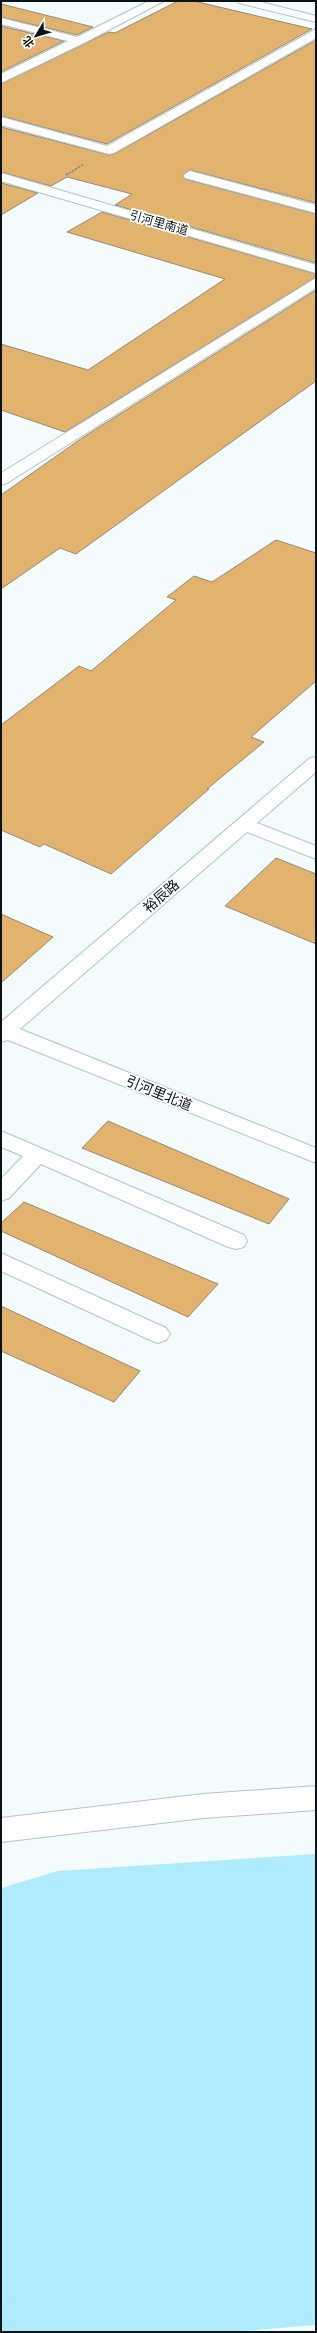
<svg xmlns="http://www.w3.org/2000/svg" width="317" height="2333" font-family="'Source Sans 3','Noto Sans SC',sans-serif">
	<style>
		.green { fill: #aeebfd }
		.building { fill: #e1b36d; stroke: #968874 }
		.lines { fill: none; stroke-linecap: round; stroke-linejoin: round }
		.minor-casing { stroke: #a9c7cf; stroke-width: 2 }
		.path { stroke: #818a8c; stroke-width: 1.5; stroke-dasharray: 2.5 1; stroke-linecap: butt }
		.minor { fill: #fff; fill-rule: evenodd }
		.labels { text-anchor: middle; stroke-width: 3.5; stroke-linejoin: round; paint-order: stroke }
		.far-street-label { font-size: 12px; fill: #091316; stroke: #fff }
		.street-label { font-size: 14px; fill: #091316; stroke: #fff }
	</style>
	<rect width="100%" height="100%" fill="#f4fbfc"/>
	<!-- green -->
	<polygon class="green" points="316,1854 316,2325 231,2332 1,2332 1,1888 58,1871"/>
	<!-- building -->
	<g class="building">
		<polygon points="178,1 194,1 312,29 107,144 1,116 1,84 109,32 115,33"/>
		<polygon points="1,4 93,27 77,35 1,17"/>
		<polygon points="1,26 64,41 1,72"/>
		<polygon points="316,40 316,203 190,170 183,175 185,179 316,214 316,263 115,205 132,194 67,177 51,186 1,172 1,127 109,155 114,154"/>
		<polygon points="1,183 38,193 1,215"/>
		<polygon points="102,212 316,274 316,277 65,432 1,410 1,344 88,370 225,279 67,232"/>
		<polygon points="316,290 316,381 76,554 60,548 1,589 1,495 82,438"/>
		<polygon points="276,540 316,553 316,681 251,737 264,742 207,789 209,789 111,874 44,844 40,847 1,830 1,725 79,666 91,671 176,600 167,597 194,576 212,582"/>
		<polygon points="276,858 316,874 316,944 225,906"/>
		<polygon points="1,914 53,937 1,983"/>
		<polygon points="108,1121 289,1199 269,1224 82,1148"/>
		<polygon points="24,1202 218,1284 188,1317 1,1231 1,1223"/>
		<polygon points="1,1306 140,1371 114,1402 1,1351"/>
	</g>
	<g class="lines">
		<defs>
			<g id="minor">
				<polygon points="149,1 164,1 84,43 1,83 1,74 68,41 1,24 1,18 77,37"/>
				<polygon points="237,1 257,1 316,16 316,22 239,3"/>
				<polygon points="316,29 316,38 114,153 109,154 1,125 1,117 107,146"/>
				<polygon points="190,171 316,205 316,213 185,178 184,175"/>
				<polygon points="1,173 316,265 316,273 1,181"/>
				<polygon points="316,278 316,288 7,483 1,485 1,473"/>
				<polygon points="316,757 316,772 257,823 316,846 316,859 247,832 20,1029 316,1148 316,1163 8,1040 1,1042 1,1022 310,758"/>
				<polygon points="1,1131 244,1235 247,1241 244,1247 236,1249 228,1247 41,1164 9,1198 1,1201 1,1179 23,1156 1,1147"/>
				<polygon points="1,1253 166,1328 170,1334 166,1340 158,1343 150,1340 1,1271"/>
				<polygon points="316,1786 316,1810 203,1818 1,1842 1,1818 203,1794"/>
			</g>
		</defs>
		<!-- minor casing -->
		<use href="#minor" class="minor-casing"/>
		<!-- path -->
		<polyline class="path" points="66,175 84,164"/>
		<!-- minor -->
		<use href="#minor" class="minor"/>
	</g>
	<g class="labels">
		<!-- far-street labels -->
		<g class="far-street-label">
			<text transform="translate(159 223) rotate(16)" y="4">引河里南道</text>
		</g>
		<!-- street labels -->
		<g class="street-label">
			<text transform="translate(161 896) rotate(-41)" y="5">裕辰路</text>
			<text transform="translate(159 1093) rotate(22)" y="5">引河里北道</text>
		</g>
	</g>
	<!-- border -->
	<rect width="317" height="2333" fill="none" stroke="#091316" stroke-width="4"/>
	<!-- north arrow -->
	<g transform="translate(36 36) rotate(232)" stroke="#ffffff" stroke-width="3" paint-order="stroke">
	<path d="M0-3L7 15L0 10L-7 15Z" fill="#091316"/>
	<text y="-6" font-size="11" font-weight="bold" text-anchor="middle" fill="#091316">北</text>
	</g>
</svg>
